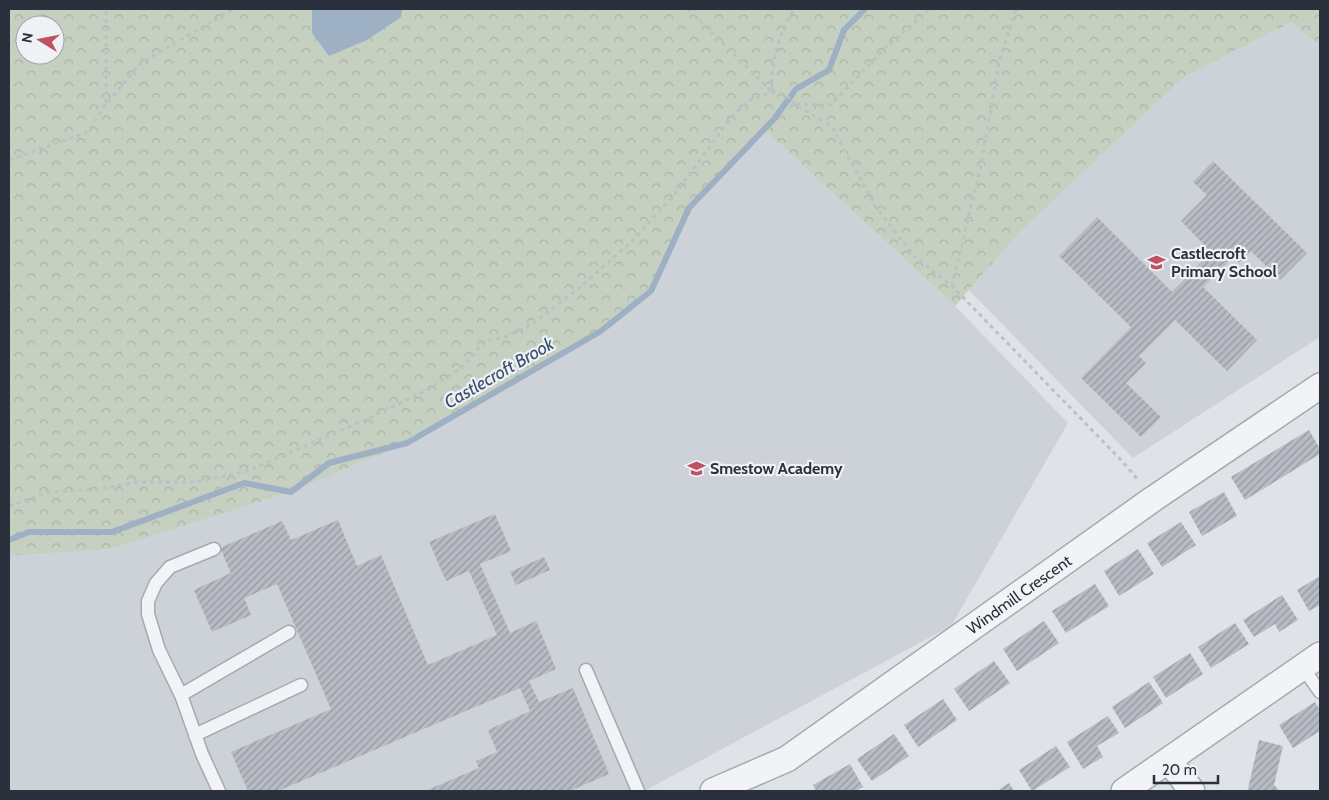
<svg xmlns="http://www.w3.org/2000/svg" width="1329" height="800" font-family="Cabin,sans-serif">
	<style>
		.built { fill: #cdd1d8 }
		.park { fill: url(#park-crowns); fill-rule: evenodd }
		.water { fill: #9eb0c3 }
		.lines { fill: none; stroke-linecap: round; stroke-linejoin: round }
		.stream { stroke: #9eb0c3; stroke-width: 6 }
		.building { fill: url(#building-hatch) }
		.lane-casing { stroke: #a5a9b0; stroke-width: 15 }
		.street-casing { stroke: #a5a9b0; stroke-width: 28 }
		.path { stroke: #bdc0c6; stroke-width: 3; stroke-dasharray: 4 4; stroke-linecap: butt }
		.lane { stroke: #f1f3f6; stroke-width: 12 }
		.street { stroke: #f1f3f6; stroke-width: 25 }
		.labels { text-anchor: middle; stroke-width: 4.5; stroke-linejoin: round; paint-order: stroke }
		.poi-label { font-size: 16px; font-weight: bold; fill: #2a303c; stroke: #eef1f5; text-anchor: start }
		.street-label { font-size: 16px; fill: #2a303c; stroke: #eef1f5 }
		.water-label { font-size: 18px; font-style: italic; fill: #384f6c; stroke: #eef1f5 }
	</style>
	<defs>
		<pattern id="park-crowns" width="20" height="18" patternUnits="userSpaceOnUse" patternTransform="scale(1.25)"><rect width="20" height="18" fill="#c5d0c1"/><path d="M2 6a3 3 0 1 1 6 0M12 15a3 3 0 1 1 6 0" fill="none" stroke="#a9b3a7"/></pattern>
		<pattern id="building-hatch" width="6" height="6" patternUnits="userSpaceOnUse" patternTransform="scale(1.25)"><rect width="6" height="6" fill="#b7bbc3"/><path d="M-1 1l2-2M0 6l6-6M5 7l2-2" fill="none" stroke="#9598a0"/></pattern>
	</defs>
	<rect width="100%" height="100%" fill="#dfe2e7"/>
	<!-- built -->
	<g class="built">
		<polygon points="1291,22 1320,45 1320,337 1133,458 969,290 1018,234 1183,78"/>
		<polygon points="764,129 955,306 1068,423 951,626 644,791 9,791 9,556 111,549 291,492 407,443 601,331 651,291 689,208"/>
	</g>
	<!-- park -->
	<path class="park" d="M9,9h1311v36l-29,-23 -108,56 -165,156 -63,72 -191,-177 -75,79 -38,83 -50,40 -194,112 -116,49 -180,57 -102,7zM25,25h30v30h-30z"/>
	<!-- water -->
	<polygon class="water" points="312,9 402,9 401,17 367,40 329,56 312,33"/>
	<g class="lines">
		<!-- stream -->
		<polyline class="stream" points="9,540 29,532 112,532 244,483 291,492 329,463 407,443 601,331 651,291 689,208 774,119 796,89 829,70 844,30 865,9"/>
	</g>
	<!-- building -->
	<g class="building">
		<polygon points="1213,161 1307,253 1280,280 1251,251 1239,263 1233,257 1203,287 1257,340 1227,371 1175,320 1139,356 1146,363 1126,383 1161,417 1141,437 1081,378 1131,327 1059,256 1097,217 1172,292 1211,252 1181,221 1207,195 1193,182"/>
		<polygon points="1309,430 1320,449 1320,454 1245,500 1231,477"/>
		<polygon points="1224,492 1237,516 1202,536 1189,512"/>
		<polygon points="495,514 511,551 480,564 510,633 536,621 556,669 529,681 539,702 573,688 609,774 570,791 425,791 479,768 476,761 497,752 488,730 530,711 520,688 278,791 248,791 231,752 331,709 277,584 244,598 251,615 212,632 194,590 231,573 220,548 282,521 291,540 338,520 357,566 381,555 428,665 497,635 469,571 446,581 429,542"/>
		<polygon points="1181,522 1196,545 1162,567 1147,543"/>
		<polygon points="1138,549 1154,574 1119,596 1104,571"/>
		<polygon points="544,557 550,570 516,585 510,572"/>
		<polygon points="1320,576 1320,605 1309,611 1297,590"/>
		<polygon points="1095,584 1109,606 1066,633 1052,611"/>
		<polygon points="1282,595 1298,620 1279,632 1275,624 1254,637 1243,620"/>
		<polygon points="1044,621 1059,643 1017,671 1003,649"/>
		<polygon points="1235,623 1249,644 1211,668 1198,647"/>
		<polygon points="1190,653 1203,674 1166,698 1153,677"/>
		<polygon points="994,661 1010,683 969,711 954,689"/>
		<polygon points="1149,682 1163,703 1125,728 1112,707"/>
		<polygon points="943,699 957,720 918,747 904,725"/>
		<polygon points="1315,702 1320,710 1320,731 1293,748 1279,725"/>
		<polygon points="1108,716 1119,733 1097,746 1103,757 1083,769 1067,742"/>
		<polygon points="894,734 909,756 872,781 857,759"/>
		<polygon points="1259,740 1283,746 1274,785 1280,791 1250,791 1248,789"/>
		<polygon points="1056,746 1070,767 1032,791 1019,770"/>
		<polygon points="850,764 863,787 855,791 816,791 813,785"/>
		<polygon points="1009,783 1014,791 997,791"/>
	</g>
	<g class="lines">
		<defs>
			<g id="lane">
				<polyline points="214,549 170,567 156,583 148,601 148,614 159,650 181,695 202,754 219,791"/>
				<polyline points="1303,668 1320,692"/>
				<polyline points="586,670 638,791"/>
				<polyline points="181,695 289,632"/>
				<polyline points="195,735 301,685"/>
			</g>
			<g id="street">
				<polyline points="1169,761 1192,791"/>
				<path id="s1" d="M713,791l74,-32 366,-260 167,-113"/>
				<polyline points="1124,791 1320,655"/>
			</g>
		</defs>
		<!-- lane casing -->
		<use href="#lane" class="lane-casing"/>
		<!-- street casing -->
		<use href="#street" class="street-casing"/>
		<!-- path -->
		<g class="path">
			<polyline points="688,9 772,92"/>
			<path d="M772,91c-2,-28 7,-58 22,-82"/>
			<polyline points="106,103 106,14 107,9"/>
			<polyline points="796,104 831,105 885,48 910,27 929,9"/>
			<polyline points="9,160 88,132 106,104 141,63 233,9"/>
			<polyline points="952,286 981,165 999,62 1016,9"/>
			<polyline points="9,506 49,492 99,489 138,482 196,482 248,471 367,419 429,389 465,365 483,342 507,336 532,324 583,285 631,242 675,194 733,115 750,100 772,92 786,95 795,104 832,127 875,206 914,256 952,286 1121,460 1139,481"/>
		</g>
		<!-- lane -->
		<use href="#lane" class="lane"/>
		<!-- street -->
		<use href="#street" class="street"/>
	</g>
	<!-- icons -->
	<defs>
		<symbol id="school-bare" viewBox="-9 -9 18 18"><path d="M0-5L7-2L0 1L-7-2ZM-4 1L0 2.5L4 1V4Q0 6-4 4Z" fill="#bf5161" stroke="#eef1f5" stroke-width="2.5" paint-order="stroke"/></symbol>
	</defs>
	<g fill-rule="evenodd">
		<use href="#school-bare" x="1144" y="250" width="25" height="25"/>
		<use href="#school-bare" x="684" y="456" width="25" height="25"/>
	</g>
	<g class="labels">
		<!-- poi labels -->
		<g class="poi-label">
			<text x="1171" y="259">Castlecroft<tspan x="1171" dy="18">Primary School</tspan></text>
			<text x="710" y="474">Smestow Academy</text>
		</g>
		<!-- street labels -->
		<g class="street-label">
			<text dy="6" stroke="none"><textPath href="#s1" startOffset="365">Windmill Crescent</textPath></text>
		</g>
		<!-- water labels -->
		<g class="water-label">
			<text transform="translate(499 373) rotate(-30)" y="6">Castlecroft Brook</text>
		</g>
	</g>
	<!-- border -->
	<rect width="1329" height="800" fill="none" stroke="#2a303c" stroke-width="20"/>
	<!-- north arrow -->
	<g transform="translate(40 40) rotate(280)"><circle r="24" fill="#eef1f5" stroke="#a0a4ab"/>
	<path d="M0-4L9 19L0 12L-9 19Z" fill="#bf5161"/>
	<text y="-8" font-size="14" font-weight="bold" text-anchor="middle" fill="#2a303c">N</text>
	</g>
	<!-- scale -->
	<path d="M1154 775v8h64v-8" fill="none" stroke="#2a303c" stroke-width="2.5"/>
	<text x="1162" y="775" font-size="15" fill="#2a303c" stroke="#eef1f5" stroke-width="4" paint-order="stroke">20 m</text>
</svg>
